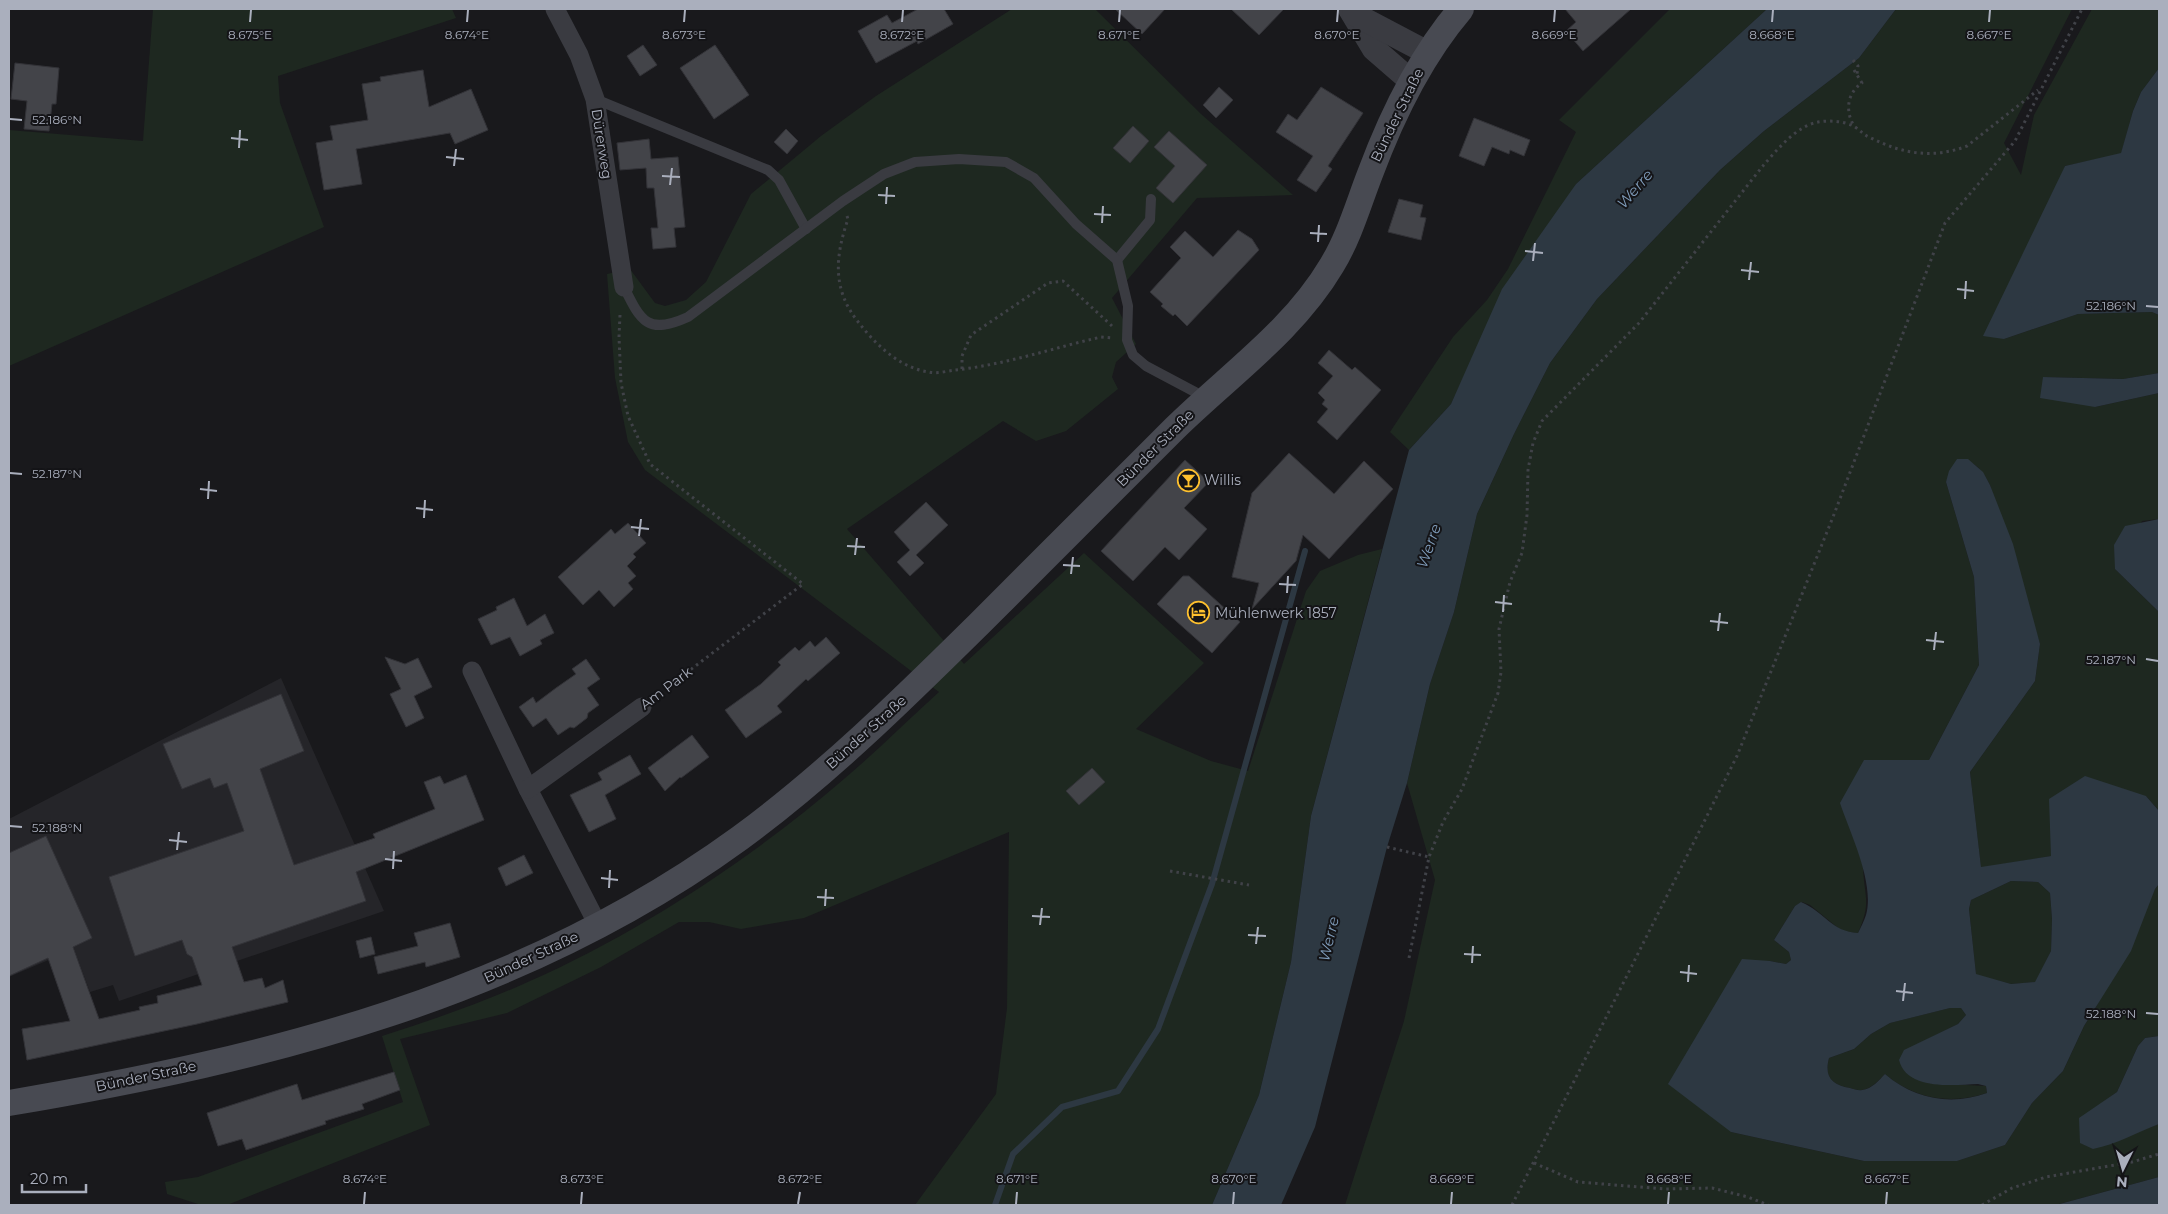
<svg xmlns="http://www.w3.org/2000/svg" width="2168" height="1214" font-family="Montserrat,sans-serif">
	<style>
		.built { fill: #252529 }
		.green { fill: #1e2820 }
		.water { fill: #2d3842; fill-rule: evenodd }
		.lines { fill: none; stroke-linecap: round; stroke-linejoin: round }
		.stream { stroke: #2d3842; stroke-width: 6 }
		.building { fill: #434449; stroke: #333338 }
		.path { stroke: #404248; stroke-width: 3; stroke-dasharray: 2.5 4; stroke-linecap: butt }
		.service { stroke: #3a3b41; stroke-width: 10 }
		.minor { stroke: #3a3b41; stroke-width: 19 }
		.tertiary { stroke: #3a3b41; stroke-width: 24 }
		.secondary { stroke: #484a52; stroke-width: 26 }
		.ticks { fill: none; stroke: #aaafbd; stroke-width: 2 }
		.labels { text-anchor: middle; stroke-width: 4; stroke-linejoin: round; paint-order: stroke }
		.street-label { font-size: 14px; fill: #aaafbd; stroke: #141417 }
		.poi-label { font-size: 14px; fill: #aaafbd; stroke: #141417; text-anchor: start }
		.water-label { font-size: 15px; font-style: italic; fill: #7f9cba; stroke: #141417 }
		.ticks-label { font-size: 12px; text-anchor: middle; fill: #aaafbd; stroke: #141417; stroke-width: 4; stroke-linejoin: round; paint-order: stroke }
	</style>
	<rect width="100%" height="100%" fill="#19191c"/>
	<!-- built -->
	<polygon class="built" points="281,678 384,911 119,1001 113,985 90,992 74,949 9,977 9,819"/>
	<!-- green -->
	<g class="green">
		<polygon points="153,9 452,9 456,18 278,76 280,103 324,227 9,366 9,130 143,141"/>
		<path d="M1012,9h83l106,105 92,81 -96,3 -85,100 24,46 -20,18 -4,15 6,12 -52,42 -30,10 -33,-20 -156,108 117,135 120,-111 120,110 -68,66 75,32 37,10 58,-180 14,-20 38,-16 24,-6 -71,267 -20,146 -32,133 -47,110h-297l81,-111 11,-86 2,-176 -205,86 -63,11 -32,-7h-30l-78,45 -94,46 -107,26 30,86 -203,80h-26l-34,-11 -2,-12 33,-5 205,-75 -21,-66c50,-16 100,-33 148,-55 109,-48 224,-124 314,-202 33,-28 63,-58 95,-87l-294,-222 -17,-28 -13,-64 -8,-104 23,-5 25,34 10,3 21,-6 20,-18 45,-88 70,-58 55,-40z"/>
		<polygon points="1670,9 1767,9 1576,184 1471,362 1451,404 1409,450 1390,432 1453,337 1487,300 1508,269 1576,132 1559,120"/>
		<path d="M1896,9h176l-68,134 17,32 13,-60 58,-106h67v59l-18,24 -8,19 -12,43 -56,12 -61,173 74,-25 74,-2 7,3v58l-36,6 -80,-2 52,30 64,-14v126l-17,2 -27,48 44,43v199l-13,-15 -95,60 -70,12 -11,-96 65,-91 5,-37 -50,-159c-8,-15 -15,-25 -33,-26l-11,23 28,95 5,88 -50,95h-65c0,36 -2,73 -1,109 2,30 8,34 -5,64l-15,-1 -33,-27 -8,-3 -7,4 -21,34 15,12 2,8 -5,4 -16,-3 -39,171 133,29h93l48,-16 27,-42 31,-32 21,-45 12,-19 59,-118 4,-5v152l-14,2 -7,8 -21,46 -14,10 36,29 20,-7v53l-103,28h-711l59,-184 31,-141 -28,-97 23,-99 24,-72 23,-98 37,-80 36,-71 47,-64 123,-129 44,-39 95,-73z"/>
		<polygon points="2011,881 2038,882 2050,893 2052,919 2051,951 2036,982 2011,984 1976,975 1969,909 1971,900"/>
		<path d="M1950,1008h11l5,7 -8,9 -42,21 12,38 58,3 1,7c-36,12 -73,6 -102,-19 -6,6 -14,15 -23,16 -3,1 -8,-1 -12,-2 -18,-3 -26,-11 -21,-30l25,-9 17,-15 19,-11z"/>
	</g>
	<!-- water -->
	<g class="water">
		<polygon points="1767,9 1896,9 1859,58 1764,131 1720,170 1597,299 1550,363 1514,434 1477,514 1454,612 1430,684 1407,783 1387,847 1315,1127 1281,1205 1212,1205 1259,1095 1291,962 1311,816 1409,450 1451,404 1502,289 1576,184"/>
		<polygon points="2159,68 2159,315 2152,312 2078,314 2004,339 1983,336 2065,166 2121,153 2133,111 2141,92"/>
		<polygon points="2159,373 2159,393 2095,407 2040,398 2043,377 2123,379"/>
		<path d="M1957,459h11l15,13 7,13 23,59 27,100 -5,37 -65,91 11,95 70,-11 -2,-57 36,-23 61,20 13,15v73l-4,5 -24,62 -47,75 -21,45 -31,32 -27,42 -48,16h-93l-133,-29 -63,-48 74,-125 28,2 16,3 5,-4 -2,-8 -15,-12 21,-34 6,-4c24,10 31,30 57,31 3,-6 6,-12 8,-18 9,-32 -16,-82 -26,-112l24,-43h65l50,-95 -5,-88 -28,-95 3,-11zM2011,881l27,1 12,11 2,26 -1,32 -16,31 -24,2 -35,-10 -7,-65 2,-9zM1950,1008h11l5,7 -8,9 -54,26 -5,10c8,31 55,25 79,24l8,2 1,7c-36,13 -73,6 -102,-19 -6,6 -13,15 -23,16 -3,1 -8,-1 -12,-2 -18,-3 -26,-11 -21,-30l25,-9 17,-15 19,-11z"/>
		<polygon points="2159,519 2159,612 2115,569 2114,545 2125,526"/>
		<path d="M2159,1036v88c-24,9 -41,20 -66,25l-13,-6 -1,-25 38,-26 21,-46 7,-8z"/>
		<polygon points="2159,1177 2159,1205 2056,1205"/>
	</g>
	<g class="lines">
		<!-- stream -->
		<polyline class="stream" points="995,1205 1013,1154 1062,1107 1118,1091 1158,1029 1212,884 1305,551"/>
	</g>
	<!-- building -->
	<g class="building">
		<polygon points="918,9 944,9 953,24 918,44 917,41 876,63 858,31 887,15 892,23"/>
		<polygon points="1115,9 1165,9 1142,34"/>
		<polygon points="1231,9 1284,9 1259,35"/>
		<polygon points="1565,9 1631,9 1583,51 1566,31 1576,22"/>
		<polygon points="643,45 657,65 640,76 627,56"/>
		<polygon points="715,45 749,95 714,119 680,68"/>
		<polygon points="15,63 59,68 56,104 52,104 49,131 24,129 27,101 11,99"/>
		<polygon points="423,70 429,107 471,89 488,130 455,144 450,133 356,149 362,184 324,190 316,143 333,140 330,126 368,120 362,84 381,81 380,77"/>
		<polygon points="1219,87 1233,100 1216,118 1203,105"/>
		<polygon points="1321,87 1363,113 1328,166 1332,169 1316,192 1297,180 1313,156 1276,132 1288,114 1297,120"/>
		<polygon points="1474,118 1530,140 1524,156 1510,150 1509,154 1492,147 1484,166 1459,156"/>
		<polygon points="1133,126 1149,141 1130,163 1113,148"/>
		<polygon points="786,129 798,141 787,154 774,142"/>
		<polygon points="1169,131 1207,165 1173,203 1156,188 1175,166 1154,147"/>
		<polygon points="649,139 651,159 678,157 685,227 674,228 676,247 653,249 651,228 658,228 654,188 647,188 646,168 620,170 617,143"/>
		<polygon points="1399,199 1423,205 1420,217 1426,218 1421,240 1388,232"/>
		<polygon points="1238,230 1252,239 1259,250 1187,326 1175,314 1173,316 1161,306 1163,304 1150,292 1181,258 1170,247 1185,231 1213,257"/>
		<polygon points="1329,350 1352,370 1355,367 1381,390 1337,440 1317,422 1328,409 1322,404 1325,400 1318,393 1333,376 1318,363"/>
		<polygon points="1289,453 1334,494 1364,461 1393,489 1329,559 1303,535 1296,561 1252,609 1259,583 1232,577 1252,493"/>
		<polygon points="1185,460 1209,482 1184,508 1207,529 1179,560 1165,547 1133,581 1101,551"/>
		<polygon points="926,502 948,525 916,555 924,563 910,576 897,562 910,550 894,532"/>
		<polygon points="628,523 646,543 633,554 636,557 627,566 636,576 628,583 633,589 614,607 599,590 583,605 558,577 611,529 615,534"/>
		<polygon points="1183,576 1189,576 1240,622 1212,653 1157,604"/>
		<polygon points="514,598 527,626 545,614 554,633 540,640 542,644 520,656 510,637 491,645 478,619 497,610 496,607"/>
		<polygon points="826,637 840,653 808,681 806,679 777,706 782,712 746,738 725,710 761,684 781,665 778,662 795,647 799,651 810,641 815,647"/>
		<polygon points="385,657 405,664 418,658 432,687 414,696 424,718 406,727 390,694 401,689"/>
		<polygon points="586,659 600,679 587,688 599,705 588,713 587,718 574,728 570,727 558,735 546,718 533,727 519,707 533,697 536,703 556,688 576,674 572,669"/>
		<polygon points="281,694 304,751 260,769 294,865 375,838 373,834 435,809 424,782 440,776 444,784 466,775 484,820 356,872 366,901 232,947 244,982 262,978 265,988 283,980 288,1002 197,1024 27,1060 22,1029 70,1021 48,958 9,976 9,853 46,836 92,938 73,947 99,1019 140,1010 139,1007 158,1003 157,996 202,985 192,957 187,954 182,940 135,956 109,877 244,831 227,783 214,788 210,778 182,789 163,744"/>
		<polygon points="692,735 709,757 681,778 680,777 665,791 648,768"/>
		<polygon points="630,755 641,774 605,795 616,819 589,832 570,795 602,780 598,773"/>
		<polygon points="1092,768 1105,782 1079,805 1066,791"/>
		<polygon points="524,855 533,873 506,886 498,868"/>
		<polygon points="450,923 460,957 426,967 425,962 378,974 374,957 418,946 414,933"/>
		<polygon points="371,937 375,954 360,958 356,941"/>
		<polygon points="394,1072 400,1090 362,1104 364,1109 325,1121 326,1124 246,1150 242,1139 218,1146 207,1113 297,1084 302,1100"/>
	</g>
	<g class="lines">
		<!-- path -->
		<g class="path">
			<polyline points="1853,60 1858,66 1857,74"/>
			<path d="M1854,70l8,13c-15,10 -17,28 -8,43"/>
			<path d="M847,216l1,3c-13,38 -16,71 11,104 17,22 41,45 70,49 8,2 18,-1 26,-2 49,-5 98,-22 146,-33l11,1"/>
			<polyline points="620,315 619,337 621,383 628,416 650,464 803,584 656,696"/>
			<polyline points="962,369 962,356 971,335 1048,283 1063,281 1112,326"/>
			<polyline points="1387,847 1429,857"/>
			<polyline points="1170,871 1249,885"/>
			<path d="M1409,958l20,-101 14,-35 19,-33 36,-96 3,-21 -2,-43 11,-47 12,-29 5,-38 1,-45 5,-27 9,-22 97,-98 123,-156c14,-16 34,-41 56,-45 12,-2 27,-1 37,5 6,4 10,9 16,11 32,16 62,21 96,8l71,-56"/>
			<polyline points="1534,1163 1578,1182 1665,1189 1712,1188 1748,1197 1768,1205"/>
			<polyline points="1512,1205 1737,756 1833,517 1945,223 2015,141 2082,9"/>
			<polyline points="1982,1205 2012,1188 2046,1177 2132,1162 2159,1154"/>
		</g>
		<!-- service -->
		<g class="service">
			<polyline points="595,99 768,170 779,180 806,229"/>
			<polyline points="1117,260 1150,220 1151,199"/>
			<path d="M624,287c17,35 24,48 64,30l155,-116 41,-27 31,-12 44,-3 47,3 28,16 42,46 41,36 11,46 -1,34 6,15 13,11 49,26 9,7"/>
		</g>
		<!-- minor -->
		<g class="minor">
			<polyline points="555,9 579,55 595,99 624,287"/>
			<polyline points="472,671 528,789 598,925"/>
			<polyline points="528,789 642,707"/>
		</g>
		<!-- tertiary -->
		<g class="tertiary">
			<polyline points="1350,9 1374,49 1412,82"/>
			<polyline points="1354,14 1428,53"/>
		</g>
		<!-- secondary -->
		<path class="secondary" d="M9,1103c260,-44 514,-107 731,-265 86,-63 163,-139 238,-213 66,-66 131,-131 197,-197 54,-53 118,-97 157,-163 17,-28 26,-60 38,-91 22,-59 50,-117 91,-165"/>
	</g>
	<!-- ticks -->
	<path class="ticks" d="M250,22l1,-12M467,22l1,-12M684,22l1,-12M902,22l1,-12M1119,22l1,-12M1337,22l1,-12M1554,22l1,-12M1772,22l1,-12M1989,22l1,-12M10,119l12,1M231,138l17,2M239,148l1,-18M446,157l18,2M454,166l2,-17M662,176l18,1M670,185l2,-17M878,195l17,1M886,204l1,-17M1094,214l17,1M1102,223l1,-17M1310,233l17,1M1318,242l1,-17M1525,251l18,2M1533,261l2,-18M1741,270l18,2M1749,280l2,-18M1957,289l17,2M1965,299l1,-18M2146,306l12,1M10,473l12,1M200,489l17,2M208,499l1,-18M416,508l17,2M424,518l1,-18M631,527l18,2M639,536l2,-17M847,546l18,1M855,555l2,-17M1063,565l17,1M1071,574l2,-17M1279,584l17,1M1287,593l1,-17M1495,602l17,2M1503,612l1,-17M1710,621l18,2M1718,631l2,-18M1926,640l18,2M1934,650l2,-18M2146,659l12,2M10,826l12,1M169,840l18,2M177,850l2,-18M385,859l17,2M393,869l1,-18M601,878l17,2M609,888l1,-18M817,897l17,1M825,906l1,-17M1032,916l18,1M1040,925l2,-17M1248,935l18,1M1256,944l2,-17M1464,954l17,1M1472,963l1,-17M1680,972l17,2M1688,982l1,-17M1896,991l17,2M1903,1001l2,-18M2146,1013l12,1M364,1204l1,-12M581,1204l1,-12M798,1204l2,-12M1016,1204l1,-12M1233,1204l1,-12M1451,1204l1,-12M1668,1204l1,-12M1886,1204l1,-12"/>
	<!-- icons -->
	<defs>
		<symbol id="bar-ring" viewBox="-11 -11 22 22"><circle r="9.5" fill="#141417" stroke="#ffc12e" stroke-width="1.5"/><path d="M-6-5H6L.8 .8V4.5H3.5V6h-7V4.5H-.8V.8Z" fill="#ffc12e"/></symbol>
		<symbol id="hotel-ring" viewBox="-11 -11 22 22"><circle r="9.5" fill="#141417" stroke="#ffc12e" stroke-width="1.5"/><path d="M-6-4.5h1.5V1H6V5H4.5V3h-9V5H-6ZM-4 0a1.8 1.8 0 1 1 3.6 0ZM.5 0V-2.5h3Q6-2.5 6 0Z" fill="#ffc12e"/></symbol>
	</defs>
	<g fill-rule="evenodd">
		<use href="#bar-ring" x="1176" y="468" width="25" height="25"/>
		<use href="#hotel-ring" x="1186" y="600" width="25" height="25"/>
	</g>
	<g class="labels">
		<!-- street labels -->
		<g class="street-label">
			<text transform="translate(1397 115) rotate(-64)" y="5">Bünder Straße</text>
			<text transform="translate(602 144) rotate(81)" y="5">Dürerweg</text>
			<text transform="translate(1155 448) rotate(-45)" y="5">Bünder Straße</text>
			<text transform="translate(666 688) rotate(-37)" y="5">Am Park</text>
			<text transform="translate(866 732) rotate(-42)" y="5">Bünder Straße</text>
			<text transform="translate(531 957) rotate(-25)" y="5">Bünder Straße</text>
			<text transform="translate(146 1076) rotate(-12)" y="5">Bünder Straße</text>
		</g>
		<!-- poi labels -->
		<g class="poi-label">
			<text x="1204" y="485">Willis</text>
			<text x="1215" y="618">Mühlenwerk 1857</text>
		</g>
		<!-- water labels -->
		<g class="water-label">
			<text transform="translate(1635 189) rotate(-49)" y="5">Werre</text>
			<text transform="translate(1429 546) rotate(-71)" y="5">Werre</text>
			<text transform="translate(1329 939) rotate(-77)" y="5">Werre</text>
		</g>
	</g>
	<g class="ticks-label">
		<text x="250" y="39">8.675°E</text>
		<text x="467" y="39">8.674°E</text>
		<text x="684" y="39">8.673°E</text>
		<text x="902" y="39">8.672°E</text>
		<text x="1119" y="39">8.671°E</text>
		<text x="1337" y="39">8.670°E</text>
		<text x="1554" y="39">8.669°E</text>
		<text x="1772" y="39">8.668°E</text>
		<text x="1989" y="39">8.667°E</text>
		<text x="57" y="124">52.186°N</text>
		<text x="2111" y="310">52.186°N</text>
		<text x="57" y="478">52.187°N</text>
		<text x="2111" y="664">52.187°N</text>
		<text x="57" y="832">52.188°N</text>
		<text x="2111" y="1018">52.188°N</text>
		<text x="365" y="1183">8.674°E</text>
		<text x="582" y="1183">8.673°E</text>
		<text x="800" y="1183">8.672°E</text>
		<text x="1017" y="1183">8.671°E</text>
		<text x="1234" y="1183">8.670°E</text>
		<text x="1452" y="1183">8.669°E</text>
		<text x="1669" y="1183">8.668°E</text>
		<text x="1887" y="1183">8.667°E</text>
	</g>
	<!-- border -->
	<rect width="2168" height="1214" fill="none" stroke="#aaafbd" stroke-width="20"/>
	<!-- north arrow -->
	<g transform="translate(2123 1169) rotate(185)" stroke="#141417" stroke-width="4" paint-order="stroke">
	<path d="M0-4L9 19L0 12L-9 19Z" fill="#aaafbd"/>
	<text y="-8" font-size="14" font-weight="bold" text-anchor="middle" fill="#aaafbd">N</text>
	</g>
	<!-- scale -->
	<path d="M22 1184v8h64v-8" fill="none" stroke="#aaafbd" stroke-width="2.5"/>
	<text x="30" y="1184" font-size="15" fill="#aaafbd" stroke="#141417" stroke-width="4" paint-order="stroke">20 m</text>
</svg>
